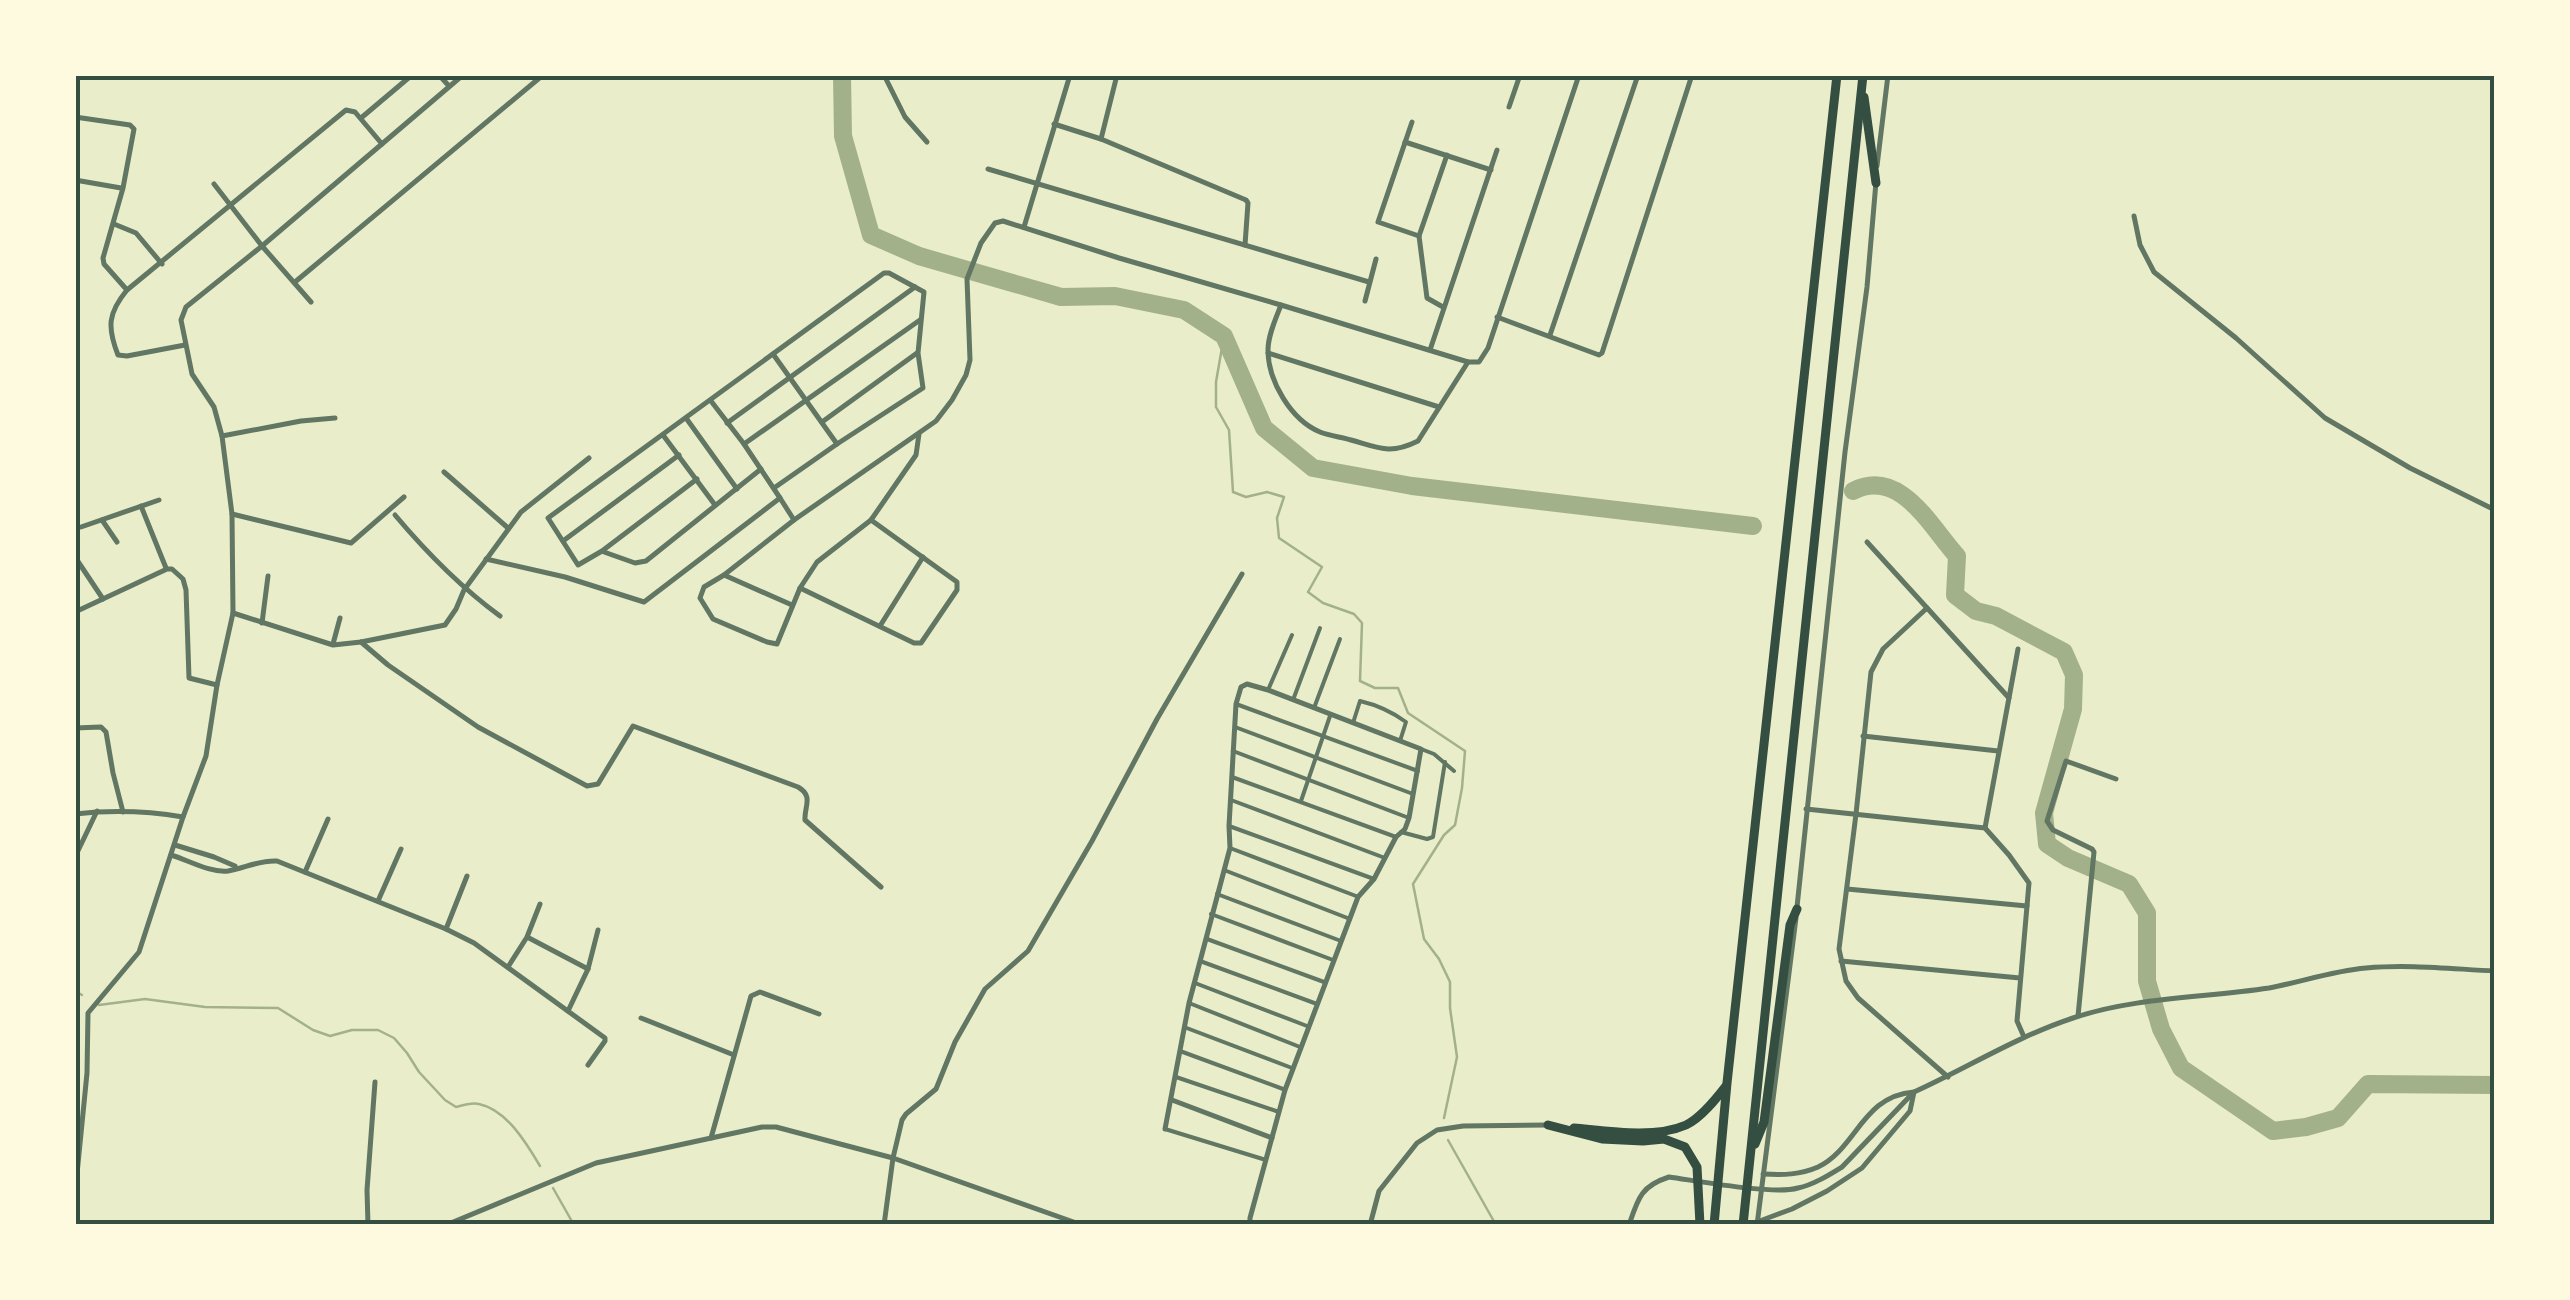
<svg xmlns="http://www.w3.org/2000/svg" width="2570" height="1300" font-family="Raleway,sans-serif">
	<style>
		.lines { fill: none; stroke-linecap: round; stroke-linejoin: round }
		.stream { stroke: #a3b18a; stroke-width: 2.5 }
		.river { stroke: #a3b18a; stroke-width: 18 }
		.pedestrian { stroke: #617663; stroke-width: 4 }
		.minor { stroke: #617663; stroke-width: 5 }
		.tertiary { stroke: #617663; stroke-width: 5 }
		.motorway { stroke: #344e41; stroke-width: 9 }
		.neatline { fill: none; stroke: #344e41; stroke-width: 4 }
	</style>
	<rect width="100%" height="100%" fill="#e9edc9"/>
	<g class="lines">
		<!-- stream -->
		<g class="stream">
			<polyline points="1224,336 1216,382 1216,407 1229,430 1233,492 1246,497 1267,492 1284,497 1277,518 1279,538 1322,567 1308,592 1323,603 1354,614 1362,623 1360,681 1375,688 1398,688 1408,713 1465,751 1462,788 1455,825 1444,835 1413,884 1424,939 1439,959 1450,982 1450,1008 1457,1057 1444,1118"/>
			<polyline points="75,991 82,995"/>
			<path d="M99,1005l46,-6 60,8 73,1 35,22 17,6 22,-6h26l16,8 13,15 12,19 26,28 11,7c7,-2 16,-5 23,-3 28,6 48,40 61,62"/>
			<polyline points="1448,1140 1496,1225"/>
			<polyline points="553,1188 574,1225"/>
		</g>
		<!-- river -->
		<g class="river">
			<polyline points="842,75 843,136 871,235 919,256 1061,297 1115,296 1184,310 1224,336 1264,428 1313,468 1412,486 1753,526"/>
			<path d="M1853,491c47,-24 77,35 104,65l-2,39 21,16 20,5 68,36 10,23 -1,34 -29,104 3,31 21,14 61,26 18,29v68l14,48 20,39 92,63 33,-4 32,-9 30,-34 127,1"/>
		</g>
		<!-- pedestrian -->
		<g class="pedestrian">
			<polyline points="1268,690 1292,635"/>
			<polyline points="1293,700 1320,628"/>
			<polyline points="1236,704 1418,771"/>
			<polyline points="1314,708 1340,639"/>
			<path d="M1353,723l7,-22c17,4 31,10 46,21l-6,19"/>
			<polyline points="1235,727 1413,794"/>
			<polyline points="1421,749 1434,754 1454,771"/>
			<polyline points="1233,751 1409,818"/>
			<polyline points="1232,777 1396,837"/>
			<polyline points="1231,800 1385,858"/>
			<polyline points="1301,801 1330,716"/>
			<polyline points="1229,826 1374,879"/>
			<polyline points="1401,832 1427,839 1433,837 1445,762"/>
			<polyline points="1230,848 1356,896"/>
			<polyline points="1224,870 1350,919"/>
			<polyline points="1217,894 1341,941"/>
			<polyline points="1211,914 1333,960"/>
			<polyline points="1207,939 1324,982"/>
			<polyline points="1200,961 1317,1004"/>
			<polyline points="1195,983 1307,1026"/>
			<polyline points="1189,1003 1300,1047"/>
			<polyline points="1184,1027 1292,1068"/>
			<polyline points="1180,1051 1283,1089"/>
			<polyline points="1176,1077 1279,1112"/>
			<polyline points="1165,1129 1266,1160"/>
		</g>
		<!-- minor -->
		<g class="minor">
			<polyline points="439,75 449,86"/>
			<polyline points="884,75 905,117 927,142"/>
			<polyline points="1509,107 1520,75"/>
			<polyline points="75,117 130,125 134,129 123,188 103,258 104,264 127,290"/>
			<polyline points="361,118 412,75"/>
			<polyline points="1412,122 1378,222 1419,236"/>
			<polyline points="1054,124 1101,139 1246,200 1248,203 1245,245"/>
			<polyline points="1101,139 1117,75"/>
			<polyline points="1405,142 1491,170"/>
			<polyline points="988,169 1369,282"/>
			<polyline points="75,180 121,188"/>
			<polyline points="214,184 262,246 311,302"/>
			<polyline points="2134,216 2140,245 2154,272 2236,338 2325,418 2410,468 2495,510"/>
			<polyline points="114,224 136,233 162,264"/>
			<polyline points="1024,227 1070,75"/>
			<polyline points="295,282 543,75"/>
			<polyline points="1365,301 1376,259"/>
			<path d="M1281,305c-5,13 -13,30 -13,45 0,31 23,70 52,82 10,4 21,5 31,8 28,8 39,15 67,1l50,-79"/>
			<polyline points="1443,307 1427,298 1419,236 1447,155"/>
			<polyline points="1497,317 1599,355 1602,353 1692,75"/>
			<polyline points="1550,335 1638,75"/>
			<path d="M185,345l-58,11 -9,-1c-11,-28 -10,-42 9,-65l219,-180 9,2 27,32"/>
			<polyline points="1430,350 1497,150"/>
			<polyline points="1268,353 1439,407"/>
			<polyline points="773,354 837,444 774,488"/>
			<polyline points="711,401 744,444 780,498"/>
			<polyline points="686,418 737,489"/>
			<polyline points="822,422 917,353"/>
			<polyline points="727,423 915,287"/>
			<polyline points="919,434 916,455 871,520 817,562 800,588 777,644 767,642 713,619 700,598 704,587 724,575 794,520 936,421 952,400 966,375 970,360 967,279 981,243 995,223 1003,221 1119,258 1281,305 1468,362 1479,362 1488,348 1579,75"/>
			<polyline points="663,435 715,505"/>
			<polyline points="222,436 301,421 335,418"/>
			<polyline points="744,444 920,320"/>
			<polyline points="444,472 508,528"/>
			<polyline points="697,479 602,551 578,565 548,518 884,273 889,273 924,292 918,353 923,388 837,444"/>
			<polyline points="141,506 166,568"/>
			<polyline points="232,514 351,543 404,497"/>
			<path d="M395,515c32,38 64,71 105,101"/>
			<polyline points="102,520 117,542"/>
			<polyline points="81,527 159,500"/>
			<polyline points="563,541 679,455"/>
			<polyline points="1867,542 2009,698"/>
			<polyline points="604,552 635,563 646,561 761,469"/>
			<polyline points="75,557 103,599"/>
			<polyline points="486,559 565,577 644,602 780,498 794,520"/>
			<polyline points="724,575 792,605"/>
			<polyline points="800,588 914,643 921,643 957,590 957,582 871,520"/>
			<polyline points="75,612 167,569 172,569 183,579 186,590 189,678 217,685"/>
			<polyline points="233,613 333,645 361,642 445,625 456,609 464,590 521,512 589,458"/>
			<polyline points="262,623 268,576"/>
			<polyline points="880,626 923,557"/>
			<path d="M361,642l27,23 90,62 109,59 11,-2 35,-58 165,61c16,9 6,20 7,33l76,67"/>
			<polyline points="333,644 340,618"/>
			<polyline points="75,728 101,727 106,732 113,773 123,812"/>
			<polyline points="1863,736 1998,751"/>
			<path d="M75,814c36,-4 72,-3 108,3"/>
			<polyline points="1856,814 1871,672 1883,649 1927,608"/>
			<polyline points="1985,828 2018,649"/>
			<polyline points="175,845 214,857 235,866"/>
			<path d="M171,855c17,5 39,18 57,16 17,-3 31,-11 49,-10l169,68 28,14 131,95v3l-17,24"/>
			<polyline points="75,857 97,811"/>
			<polyline points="305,872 328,819"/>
			<polyline points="1847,889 2027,906"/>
			<polyline points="378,901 401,849"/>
			<polyline points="446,929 467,876"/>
			<polyline points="529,938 588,969"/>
			<polyline points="1841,961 2020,978"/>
			<polyline points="508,967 527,937 540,904"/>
			<polyline points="568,1011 588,969 598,930"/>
			<polyline points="2078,1016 2094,852 2092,849 2053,830 2047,821 2066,761 2116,779"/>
			<polyline points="641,1018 734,1055"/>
			<polyline points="1172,1100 1272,1138"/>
			<polyline points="1165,1129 1189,1003 1230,848 1229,826 1236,704 1241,687 1247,684 1268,690 1421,749 1409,818 1405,829 1396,837 1374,879 1358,897 1285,1090 1250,1218 1250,1225"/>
			<polyline points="711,1138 751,996 760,992 819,1014"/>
			<polyline points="368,1225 367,1190 375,1082"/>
			<polyline points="884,1225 893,1158 902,1120 906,1114 936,1089 955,1042 985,989 1028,951 1092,841 1157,719 1242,574"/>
			<polyline points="1370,1225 1379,1191 1417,1143 1437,1130 1463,1126 1548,1125"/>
		</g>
		<!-- tertiary -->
		<g class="tertiary">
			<polyline points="1877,166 1888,75"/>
			<polyline points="1806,809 1985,828 2009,855 2029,883 2017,1021 2024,1037"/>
			<polyline points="1856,814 1839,949 1846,981 1858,998 1948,1077"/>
			<polyline points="1797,907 1845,452 1867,287 1876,182"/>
			<path d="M1763,1174c20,1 37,1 55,-7 39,-19 44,-71 96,-75 53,-24 104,-56 159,-74 62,-21 131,-20 196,-30 32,-6 63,-17 97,-20 43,-4 86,1 129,3"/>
			<polyline points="75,1194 87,1073 88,1013 139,952 183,817 206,756 217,685 233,613 232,514 222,436 214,407 192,374 181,320 186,307 262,246 463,75"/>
			<polyline points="1757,1222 1792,1209 1827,1191 1862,1168 1910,1111 1914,1092"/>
			<polyline points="446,1225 596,1163 762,1127 776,1127 893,1158 1082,1225"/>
			<path d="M1629,1225c9,-27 12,-39 40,-48 29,4 104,18 129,11 15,-3 31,-13 44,-21l70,-73"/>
			<polyline points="1757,1225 1796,918"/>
		</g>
		<!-- motorway -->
		<g class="motorway">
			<polyline points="1864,97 1876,183"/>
			<polyline points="1548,1125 1602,1139 1643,1141 1664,1139 1685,1147 1697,1167 1700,1225"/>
			<path d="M1574,1128c33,3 80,11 112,-3 15,-7 30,-26 40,-39"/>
			<polyline points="1755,1144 1764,1122 1790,925 1797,909"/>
			<polyline points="1714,1225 1727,1083 1837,75"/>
			<polyline points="1743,1225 1863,75"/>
		</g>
	</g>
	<!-- border -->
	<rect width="2570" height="1300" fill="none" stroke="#fefae0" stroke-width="155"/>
	<rect x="78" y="78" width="2414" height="1144" class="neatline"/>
</svg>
